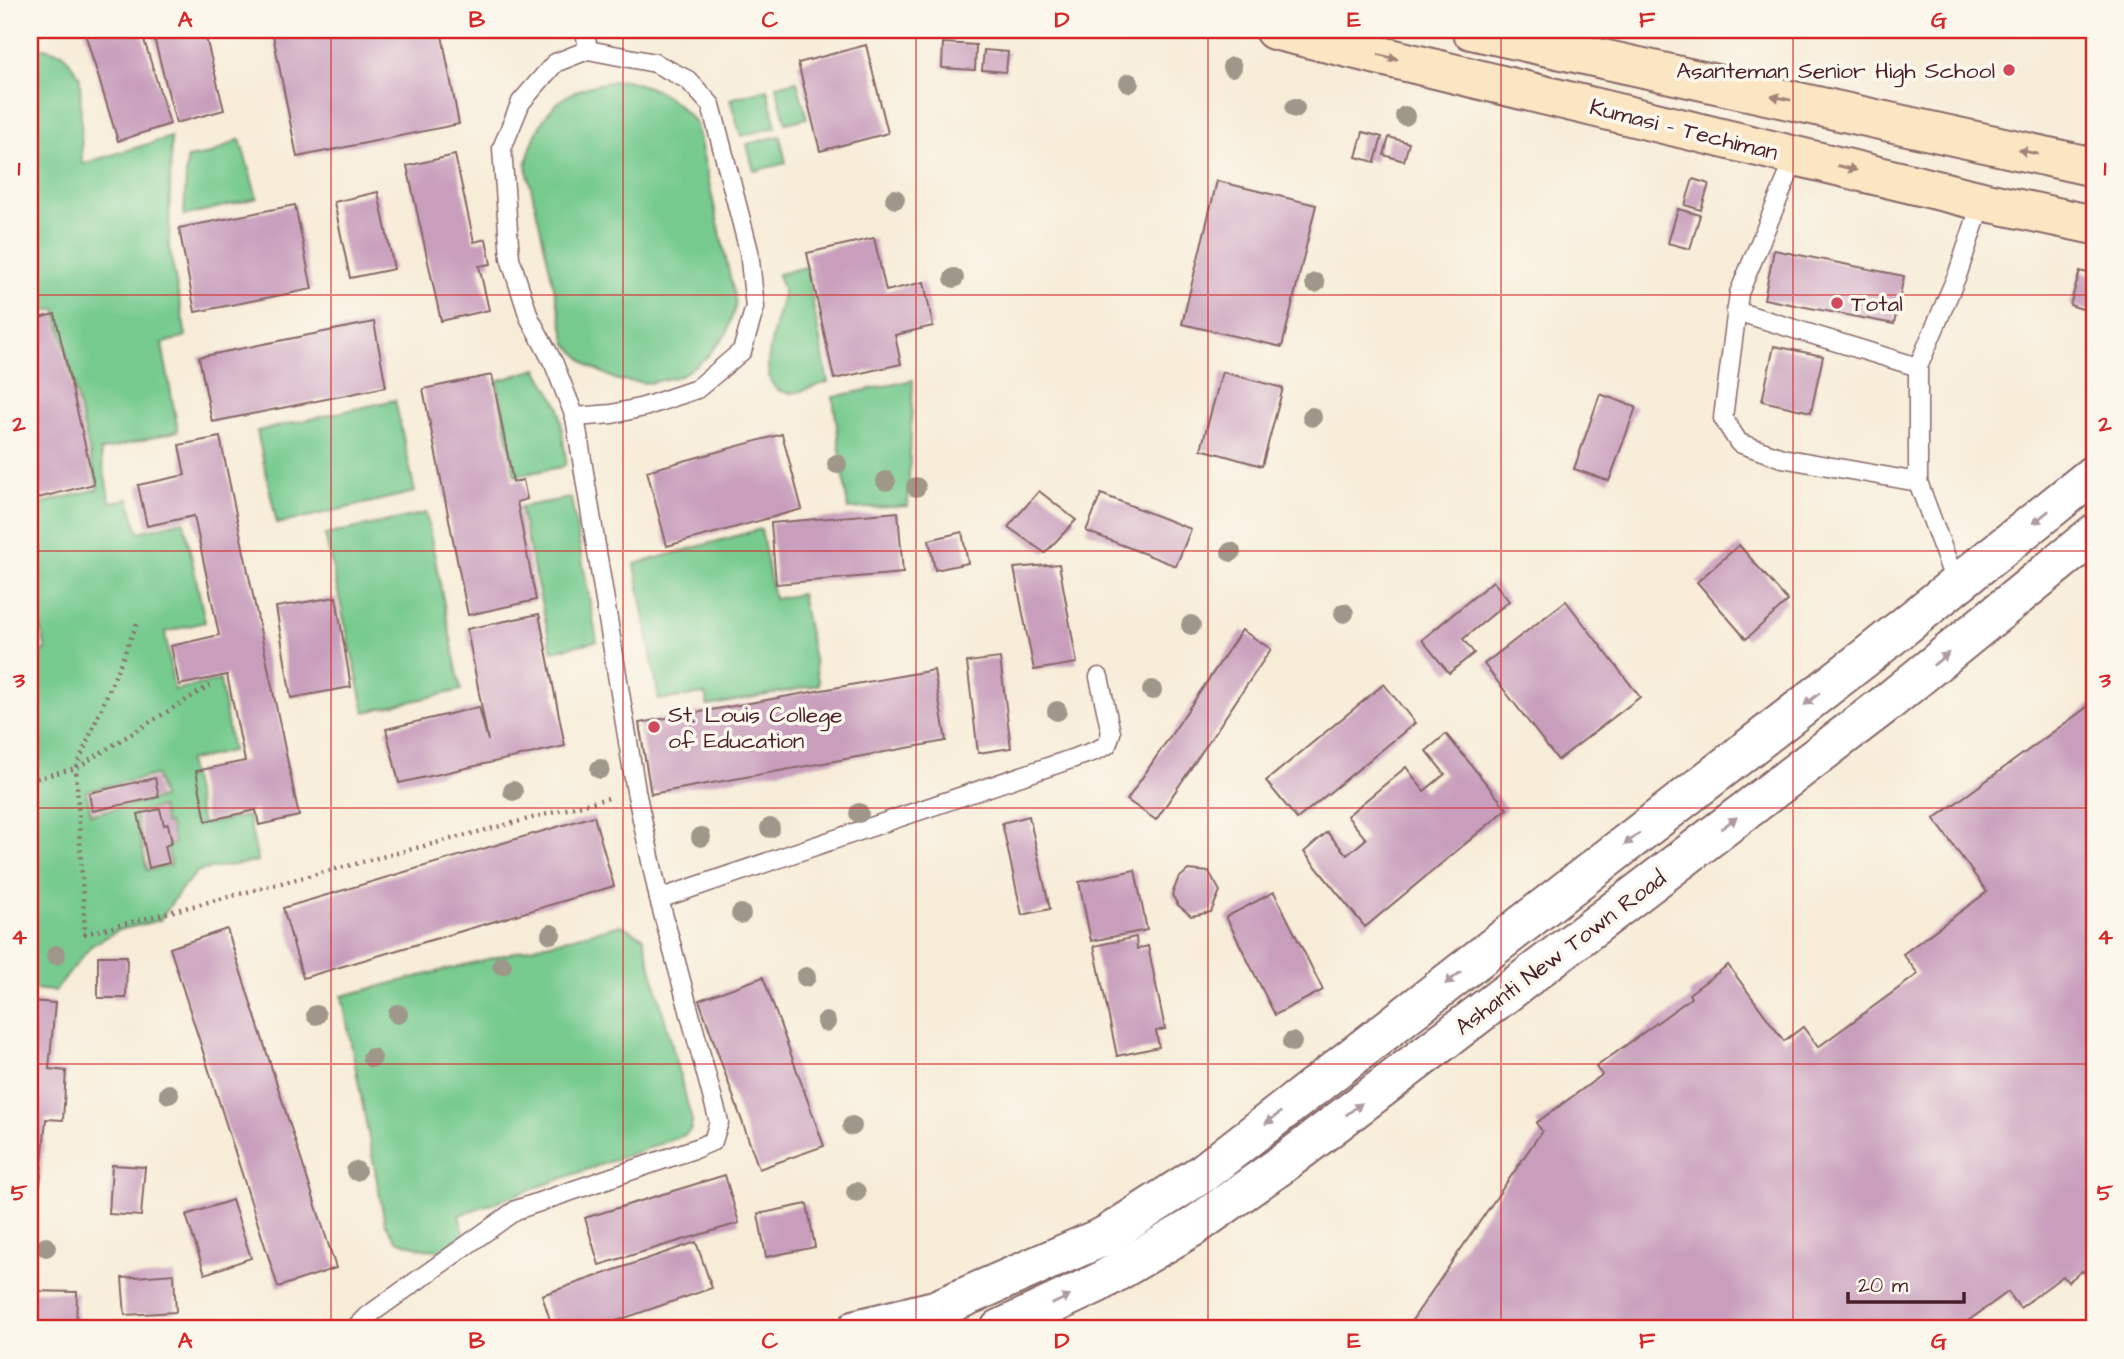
<svg xmlns="http://www.w3.org/2000/svg" width="2124" height="1359" font-family="'Architects Daughter',sans-serif">
	<style>
		.green { fill: #76ca8e; stroke: #60745c; stroke-width: 2; fill-rule: evenodd }
		.building { fill: #c89ebc }
		.lines { fill: none; stroke-linecap: round; stroke-linejoin: round }
		.service-casing { stroke: #876768; stroke-width: 21 }
		.tertiary-casing { stroke: #876768; stroke-width: 42 }
		.secondary-casing { stroke: #876768; stroke-width: 42 }
		.path { stroke: #876768; stroke-width: 4.5; stroke-dasharray: 2 5; stroke-linecap: butt }
		.service { stroke: #fff; stroke-width: 18 }
		.tertiary { stroke: #fff; stroke-width: 38 }
		.secondary { stroke: #fbe6c4; stroke-width: 38 }
		.tree { fill: #9f9789 }
		.oneway { fill: #a28278 }
		.oneway2 { fill: #ae9aa0 }
		.grid { fill: none; stroke: #d62828; stroke-width: 2; stroke-opacity: 0.55 }
		.poi-dot { fill: #d1495b; stroke: #fbf7ec; stroke-width: 2.5 }
		.labels { text-anchor: middle; stroke-width: 7; stroke-linejoin: round; paint-order: stroke }
		.poi-label { font-size: 23px; fill: #4a1f2b; stroke: #fbf7ec; text-anchor: start }
		.street-label { font-size: 23px; fill: #4a1f2b; stroke: #fbf7ec }
		.neatline { fill: none; stroke: #d62828; stroke-width: 2.5 }
		.grid-label { font-size: 23px; text-anchor: middle; font-weight: bold; fill: #d62828 }
	</style>
	<rect width="100%" height="100%" fill="#fbf7ec"/>
	<filter id="ink" filterUnits="userSpaceOnUse"><feTurbulence type="fractalNoise" baseFrequency=".0143" numOctaves="2"/><feDisplacementMap in="SourceGraphic" scale="14" xChannelSelector="R" yChannelSelector="G"/><feConvolveMatrix kernelMatrix="1 2 1 2 8 2 1 2 1" color-interpolation-filters="sRGB"/></filter>
	<filter id="wash" filterUnits="userSpaceOnUse"><feTurbulence type="fractalNoise" baseFrequency=".00686" numOctaves="4" result="noise"/><feDisplacementMap in="SourceGraphic" scale="28" xChannelSelector="R" yChannelSelector="G"/><feGaussianBlur stdDeviation="1.57" result="paint"/><feColorMatrix in="noise" values="0 0 0 0 0 0 0 0 0 0 0 0 0 0 0 0 0 1.4 0 .05"/><feComposite in="paint" operator="in"/></filter>
	<g filter="url(#wash)">
		<rect width="100%" height="100%" fill="#f7ecd8"/>
		<!-- green -->
		<g class="green">
			<path d="M44,48l19,5 17,24 2,87 89,-27 -2,109 17,90 -24,8 16,87 -78,20 10,51 19,-3 9,33 46,-11 21,101 -40,10 9,58 46,-10 12,71 -44,10 14,63 46,-8 10,45 -60,10 -16,17 -22,32 -41,10 -28,16 -36,45 -25,-2v-335l16,-4 -16,-64v-80l68,-17 -42,-180 -26,6v-6l4,-1 -4,-17v-162c5,-11 0,-64 0,-80zM156,775l6,23 -71,16 -5,-23zM161,807l4,17 4,-1 5,21 -7,2 4,19 -24,5 -12,-57z"/>
			<path d="M625,80c36,9 47,16 71,44l40,180 -9,29 -21,25 -26,18 -31,7 -32,-3 -28,-14 -22,-22 -41,-179c14,-59 39,-80 99,-85z"/>
			<polygon points="797,81 807,118 786,123 776,86"/>
			<polygon points="767,89 776,127 741,136 730,99"/>
			<polygon points="780,136 786,163 754,171 747,144"/>
			<polygon points="240,139 257,198 184,216 187,158 211,154"/>
			<path d="M806,267l22,115c-11,3 -26,11 -37,11 -47,0 -7,-84 -8,-103 -1,-5 -4,-11 -5,-16z"/>
			<polygon points="537,369 559,406 566,461 565,465 561,467 515,476 497,381"/>
			<polygon points="913,380 908,506 848,509 833,397"/>
			<polygon points="395,400 415,492 277,524 257,431"/>
			<polygon points="571,498 597,641 552,651 520,507"/>
			<polygon points="426,513 461,690 365,712 325,535"/>
			<polygon points="761,529 774,599 801,594 819,685 708,706 705,694 659,700 635,564"/>
			<polygon points="621,925 643,937 692,1121 691,1129 685,1135 459,1215 464,1236 439,1250 424,1249 396,1240 385,1223 342,996"/>
		</g>
		<g id="blocks">
			<!-- building -->
			<g class="building">
				<polygon points="84,30 141,30 170,124 118,141"/>
				<polygon points="152,30 204,30 224,110 176,123"/>
				<polygon points="272,30 441,30 459,124 297,157"/>
				<polygon points="943,43 976,45 975,70 942,68"/>
				<polygon points="866,45 888,133 820,151 798,63"/>
				<polygon points="984,50 1008,52 1006,72 982,70"/>
				<polygon points="1363,132 1382,137 1375,162 1356,157"/>
				<polygon points="1389,137 1409,143 1404,161 1384,155"/>
				<polygon points="455,155 474,242 486,239 491,264 479,266 489,310 441,321 407,166"/>
				<polygon points="1693,179 1709,184 1701,210 1685,205"/>
				<polygon points="1217,181 1316,205 1282,347 1182,324"/>
				<polygon points="378,192 394,269 350,278 334,202"/>
				<polygon points="295,205 312,289 195,312 179,228"/>
				<polygon points="1678,209 1700,215 1690,249 1668,243"/>
				<polygon points="874,238 886,291 924,282 933,326 895,335 901,364 834,379 807,253"/>
				<polygon points="1774,250 1904,276 1894,324 1764,299"/>
				<polygon points="2080,271 2094,275 2094,313 2070,305"/>
				<polygon points="55,314 94,484 30,500 30,320"/>
				<polygon points="374,322 386,387 212,422 199,357"/>
				<polygon points="1774,346 1823,356 1811,412 1762,401"/>
				<polygon points="1222,372 1283,388 1262,466 1201,449"/>
				<polygon points="492,375 513,482 523,480 527,499 517,502 536,600 468,615 423,389"/>
				<polygon points="1600,394 1636,407 1609,481 1574,469"/>
				<polygon points="782,434 802,509 667,546 647,471"/>
				<polygon points="220,437 299,816 259,825 256,810 206,821 196,771 245,761 227,675 179,685 171,646 219,635 194,516 147,526 138,485 185,475 179,445"/>
				<polygon points="1039,491 1076,520 1045,553 1008,527"/>
				<polygon points="1101,494 1191,529 1176,566 1086,531"/>
				<polygon points="898,512 903,573 776,584 771,523"/>
				<polygon points="962,532 968,563 935,570 929,540"/>
				<polygon points="1739,545 1788,601 1746,639 1697,582"/>
				<polygon points="1059,564 1077,663 1034,670 1014,568"/>
				<polygon points="1493,581 1509,601 1463,639 1474,653 1449,673 1422,640"/>
				<polygon points="336,597 351,687 291,698 276,607"/>
				<polygon points="1566,601 1640,697 1558,760 1484,664"/>
				<polygon points="539,614 565,746 399,783 386,729 479,707 488,741 467,629"/>
				<polygon points="1242,630 1271,649 1156,820 1127,800"/>
				<polygon points="1000,658 1011,748 978,753 967,662"/>
				<polygon points="934,670 946,741 651,794 639,723"/>
				<polygon points="1384,684 1415,723 1297,819 1266,781"/>
				<polygon points="2094,702 2094,1277 2082,1271 2068,1282 2063,1276 2020,1308 2008,1292 1957,1329 1406,1329 1542,1131 1536,1123 1602,1075 1596,1067 1691,998 1689,994 1728,965 1784,1041 1803,1027 1818,1047 1918,974 1903,954 1987,892 1934,819"/>
				<polygon points="1446,734 1507,809 1365,927 1304,852 1327,832 1347,855 1366,839 1347,816 1406,767 1424,791 1445,774 1426,751"/>
				<polygon points="155,778 159,797 92,811 89,793"/>
				<polygon points="160,809 164,825 168,824 172,843 165,846 169,863 149,868 138,814"/>
				<polygon points="594,816 614,886 303,978 283,908"/>
				<polygon points="1029,816 1050,909 1022,915 1002,823"/>
				<polygon points="1135,870 1147,930 1091,941 1079,882"/>
				<polygon points="1188,870 1209,872 1220,891 1211,912 1191,916 1178,905 1172,895 1178,879"/>
				<polygon points="1274,892 1323,990 1275,1015 1226,917"/>
				<polygon points="227,929 336,1268 278,1287 170,948"/>
				<polygon points="1136,937 1137,949 1148,946 1165,1029 1156,1031 1159,1047 1117,1056 1094,946"/>
				<polygon points="98,956 127,956 126,998 98,998"/>
				<polygon points="763,977 824,1146 759,1169 699,1000"/>
				<polygon points="30,1001 55,1003 49,1069 66,1071 63,1120 46,1119 40,1185 30,1185"/>
				<polygon points="112,1165 145,1167 141,1216 109,1214"/>
				<polygon points="725,1175 739,1223 599,1265 585,1218"/>
				<polygon points="232,1200 251,1258 205,1274 186,1215"/>
				<polygon points="807,1204 815,1247 766,1257 758,1214"/>
				<polygon points="696,1242 712,1288 593,1329 553,1329 542,1295"/>
				<polygon points="174,1274 176,1312 125,1315 122,1278"/>
				<polygon points="30,1291 77,1292 76,1329 30,1329"/>
			</g>
		</g>
	</g>
	<g filter="url(#ink)">
		<use href="#blocks" fill-opacity="0" stroke="#876768" stroke-width="2"/>
		<g class="lines">
			<defs>
				<g id="service">
					<polyline points="585,30 588,50"/>
					<polygon points="588,50 655,63 688,80 711,105 749,251 755,307 742,351 697,389 644,407 612,414 575,417 554,364 529,317 510,258 502,148 521,102 555,63"/>
					<polyline points="1796,156 1739,293 1723,418 1739,443 1782,458 1918,482"/>
					<polyline points="1736,311 1918,367"/>
					<polyline points="1956,584 1918,482 1918,367 1958,273 1982,201"/>
					<polyline points="659,899 1095,751 1107,745 1111,733 1099,677"/>
					<polyline points="354,1329 366,1317 516,1210 697,1148 713,1141 719,1122 659,899 636,791 575,417"/>
				</g>
				<g id="tertiary">
					<polyline points="857,1329 935,1310 1105,1236 1203,1173 1866,657 2094,474"/>
					<polyline points="1000,1329 1098,1283 1193,1227 1281,1165 1888,702 2094,534"/>
				</g>
				<g id="secondary">
					<polyline points="1274,30 1982,201 2094,225"/>
					<polyline points="1471,30 2094,167"/>
				</g>
			</defs>
			<!-- service casing -->
			<use href="#service" class="service-casing"/>
			<!-- tertiary casing -->
			<use href="#tertiary" class="tertiary-casing"/>
			<!-- secondary casing -->
			<use href="#secondary" class="secondary-casing"/>
			<!-- path -->
			<g class="path">
				<polyline points="137,624 76,768 85,934 609,798"/>
				<polyline points="30,780 76,768 212,684"/>
			</g>
			<!-- service -->
			<use href="#service" class="service"/>
			<!-- tertiary -->
			<use href="#tertiary" class="tertiary"/>
			<!-- secondary -->
			<use href="#secondary" class="secondary"/>
		</g>
		<!-- trees -->
		<g class="tree">
			<circle cx="1232" cy="67" r="10"/>
			<circle cx="1129" cy="83" r="10"/>
			<circle cx="1295" cy="108" r="10"/>
			<circle cx="1405" cy="116" r="10"/>
			<circle cx="895" cy="199" r="10"/>
			<circle cx="954" cy="278" r="10"/>
			<circle cx="1315" cy="283" r="10"/>
			<circle cx="1312" cy="417" r="10"/>
			<circle cx="837" cy="464" r="10"/>
			<circle cx="886" cy="481" r="10"/>
			<circle cx="916" cy="487" r="10"/>
			<circle cx="1231" cy="552" r="10"/>
			<circle cx="1344" cy="613" r="10"/>
			<circle cx="1191" cy="625" r="10"/>
			<circle cx="1152" cy="690" r="10"/>
			<circle cx="1057" cy="711" r="10"/>
			<circle cx="600" cy="769" r="10"/>
			<circle cx="513" cy="791" r="10"/>
			<circle cx="859" cy="813" r="10"/>
			<circle cx="770" cy="828" r="10"/>
			<circle cx="701" cy="837" r="10"/>
			<circle cx="741" cy="914" r="10"/>
			<circle cx="551" cy="934" r="10"/>
			<circle cx="56" cy="955" r="10"/>
			<circle cx="502" cy="965" r="10"/>
			<circle cx="806" cy="977" r="10"/>
			<circle cx="398" cy="1014" r="10"/>
			<circle cx="316" cy="1015" r="10"/>
			<circle cx="826" cy="1022" r="10"/>
			<circle cx="1292" cy="1042" r="10"/>
			<circle cx="372" cy="1058" r="10"/>
			<circle cx="169" cy="1094" r="10"/>
			<circle cx="852" cy="1126" r="10"/>
			<circle cx="356" cy="1171" r="10"/>
			<circle cx="856" cy="1192" r="10"/>
			<circle cx="46" cy="1247" r="10"/>
		</g>
		<!-- one-way arrows -->
		<defs><path id="oneway-solid" d="M-6-.8H1V-3.2L6.5 0L1 3.2V.8H-6Z" transform="scale(1.75)"/></defs>
		<g class="oneway">
			<use href="#oneway-solid" transform="translate(1388 57) rotate(14)"/>
			<use href="#oneway-solid" transform="translate(1781 98) rotate(-168)"/>
			<use href="#oneway-solid" transform="translate(2028 152) rotate(-168)"/>
			<use href="#oneway-solid" transform="translate(1847 168) rotate(14)"/>
		</g>
		<g class="oneway2">
			<use href="#oneway-solid" transform="translate(2041 517) rotate(141)"/>
			<use href="#oneway-solid" transform="translate(1941 659) rotate(-39)"/>
			<use href="#oneway-solid" transform="translate(1812 699) rotate(142)"/>
			<use href="#oneway-solid" transform="translate(1729 823) rotate(-37)"/>
			<use href="#oneway-solid" transform="translate(1632 839) rotate(142)"/>
			<use href="#oneway-solid" transform="translate(1453 978) rotate(142)"/>
			<use href="#oneway-solid" transform="translate(1354 1109) rotate(-37)"/>
			<use href="#oneway-solid" transform="translate(1273 1118) rotate(142)"/>
			<use href="#oneway-solid" transform="translate(1061 1300) rotate(-25)"/>
		</g>
	</g>
	<!-- grid -->
	<path class="grid" d="M331,30v1299M623,30v1299M916,30v1299M1208,30v1299M1501,30v1299M1793,30v1299M30,295h2064M30,551h2064M30,808h2064M30,1064h2064"/>
	<!-- markers -->
	<g class="poi-dot">
		<circle cx="2009" cy="70" r="7"/>
		<circle cx="1837" cy="303" r="7"/>
		<circle cx="654" cy="727" r="7"/>
	</g>
	<g class="labels">
		<!-- poi labels -->
		<g class="poi-label">
			<text x="1995" y="78" text-anchor="end">Asanteman Senior High School</text>
			<text x="1851" y="311">Total</text>
			<text x="668" y="722">St. Louis College<tspan x="668" dy="26">of Education</tspan></text>
		</g>
		<!-- street labels -->
		<g class="street-label">
			<text transform="translate(1684 129) rotate(14)" y="8">Kumasi - Techiman</text>
			<text transform="translate(1560 952) rotate(-37)" y="8">Ashanti New Town Road</text>
		</g>
	</g>
	<!-- margin -->
	<rect width="2124" height="1359" fill="none" stroke="#fbf7ec" stroke-width="77"/>
	<!-- scale -->
	<path d="M1848 1292v10h116v-10" fill="none" stroke="#4a1f2b" stroke-width="3.5"/>
	<text x="1858" y="1292" font-size="21" fill="#4a1f2b" stroke="#fbf7ec" stroke-width="5" paint-order="stroke">20 m</text>
	<rect x="38" y="38" width="2048" height="1282" class="neatline"/>
	<g class="grid-label">
		<text x="185" y="27">A</text>
		<text x="477" y="27">B</text>
		<text x="770" y="27">C</text>
		<text x="1062" y="27">D</text>
		<text x="1354" y="27">E</text>
		<text x="1647" y="27">F</text>
		<text x="1939" y="27">G</text>
		<text x="19" y="175">1</text>
		<text x="2105" y="175">1</text>
		<text x="19" y="431">2</text>
		<text x="2105" y="431">2</text>
		<text x="19" y="687">3</text>
		<text x="2105" y="687">3</text>
		<text x="19" y="944">4</text>
		<text x="2105" y="944">4</text>
		<text x="19" y="1200">5</text>
		<text x="2105" y="1200">5</text>
		<text x="185" y="1348">A</text>
		<text x="477" y="1348">B</text>
		<text x="770" y="1348">C</text>
		<text x="1062" y="1348">D</text>
		<text x="1354" y="1348">E</text>
		<text x="1647" y="1348">F</text>
		<text x="1939" y="1348">G</text>
	</g>
</svg>
